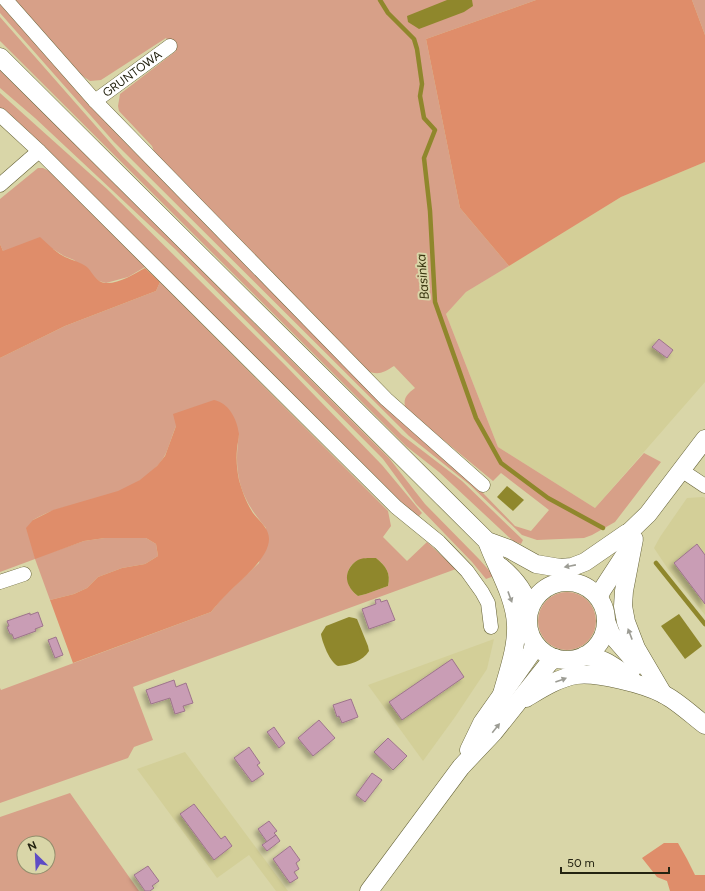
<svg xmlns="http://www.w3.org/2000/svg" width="705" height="891" font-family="Figtree,sans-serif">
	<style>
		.built { fill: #d3cf98 }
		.green { fill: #d7a088; fill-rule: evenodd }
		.forest { fill: #df8d6a }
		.water { fill: #8f872c }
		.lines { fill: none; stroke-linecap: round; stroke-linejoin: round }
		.stream { stroke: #8f872c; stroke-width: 4.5 }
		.building { fill: #c99db5; stroke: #9e748c; filter: url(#shadow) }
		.minor-casing { stroke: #656237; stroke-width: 15 }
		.major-casing { stroke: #656237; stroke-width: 19 }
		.minor { stroke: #fff; stroke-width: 14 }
		.major { stroke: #fff; stroke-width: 18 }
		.oneway { fill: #9c9c94 }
		.labels { text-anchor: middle; stroke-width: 4; stroke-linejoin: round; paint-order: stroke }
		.street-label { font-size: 12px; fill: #242311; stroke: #d9d6a8 }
		.water-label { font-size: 13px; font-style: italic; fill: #39350f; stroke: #d9d6a8 }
	</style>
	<defs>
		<filter id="shadow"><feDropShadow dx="-3.5" dy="3.5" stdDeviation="2" flood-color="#0004"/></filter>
	</defs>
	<rect width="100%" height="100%" fill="#d9d6a8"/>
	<!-- built -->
	<g class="built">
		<polygon points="705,162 705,382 595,508 498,447 446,314 466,292 621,197"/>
		<polygon points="703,497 705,498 705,615 668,569 654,548 660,537 687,498"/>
		<polygon points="494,639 487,669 455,717 423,761 368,685"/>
		<polygon points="185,752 288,891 276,891 249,855 217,878 137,769"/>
	</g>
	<!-- green -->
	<g class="green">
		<path d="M15,0h521l-110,39 34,169 49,58 -43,26 -20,22 52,133 97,61 49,-55 17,9 -46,60 -23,13 -8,3 -47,2 -15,-5 -52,-50 -61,-49 -295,-294 -114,-129v-11l86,100 324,325 73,66 32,33 16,5 18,-21 -48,-37 -8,8 -87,-72c-4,-10 1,-15 9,-21l-21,-22c-11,7 -16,10 -29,4l-210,-216 -3,-8 -33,-35 -1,-5 2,-12 56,-43 -10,-13 -65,42 -11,1 -10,-7z"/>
		<polygon points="692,0 705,0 705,35"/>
		<polygon points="0,17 123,157 402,435 462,481 523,540 521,544 513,541 439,472 406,446 0,41"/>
		<polygon points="0,69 389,458 425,504 479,559 494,576 486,579 472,562 416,504 383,459 175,249 35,118 0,88"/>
		<polygon points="0,93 107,189 285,365 382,465 422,513 417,518 401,504 0,114"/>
		<polygon points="38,168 43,168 49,171 145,267 128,277 106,283 99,281 74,260 64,256 53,249 3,251 0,244 0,199"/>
		<path d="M160,282l228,229 3,15 -8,11 24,24 20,-19 29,27 -323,118 20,53 -19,7 -6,11 -128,45v-115l1,2 210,-78 12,-15 36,-34 7,-35c-26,-30 -33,-54 -27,-93l-63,-9c-4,9 -8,24 -12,31 -23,36 -72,42 -109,53 -7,2 -15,6 -22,10l2,38 49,-17 21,-3h41l10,6 2,12 -13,8 -23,4 -24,9 -11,11 -13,6 -24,6 -15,-41 -35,13v-214l65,-32 91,-35zM376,558c10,8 15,15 12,28l-22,8 -8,2c-12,-8 -16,-27 -1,-35 6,-3 13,-3 19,-3z"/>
		<circle cx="567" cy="621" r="29"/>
		<path d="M70,793l69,98h-139v-74zM24,843h24v24h-24z"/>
	</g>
	<!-- forest -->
	<g class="forest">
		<polygon points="536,0 692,0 705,35 705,162 621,197 509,266 460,208 426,39"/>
		<path d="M40,237c8,7 15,15 25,20 7,3 15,5 22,10 6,6 9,15 18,16 14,1 29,-9 40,-15l15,14 -4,9 -91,35 -65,32v-114l3,7z"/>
		<path d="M214,400c15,3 23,19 25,34 0,5 -2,11 -2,15 -1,11 0,21 2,31 3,11 8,24 14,33 6,8 16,15 16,26 0,21 -33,44 -46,59 -4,4 -8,9 -12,14l-138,51 -23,-63 24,-6 13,-6 11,-11 24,-9 23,-4 13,-8 -2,-12 -10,-6h-41l-21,3 -49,18 -9,-31 7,-8 20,-10 65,-19 22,-11 17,-14 8,-10 11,-30 -3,-12z"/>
		<polygon points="664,843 678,843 687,859 695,875 705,875 705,891 670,891 667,881 657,877 642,858"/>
	</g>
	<!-- water -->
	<g class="water">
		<polygon points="447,0 472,0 473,6 464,12 419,29 408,22 407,16"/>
		<polygon points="507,486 524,500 513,511 497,497"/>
		<path d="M376,558c10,8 15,15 12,28l-22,8 -8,2c-12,-9 -16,-23 -3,-34 5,-5 14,-4 21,-4z"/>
		<polygon points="679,614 702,646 685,659 661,626"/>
		<path d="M349,617l5,1 3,1 11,27 1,5c-6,10 -20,14 -31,15 -8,-3 -16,-24 -17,-32l5,-8z"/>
	</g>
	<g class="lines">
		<!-- stream -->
		<g class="stream">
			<polyline points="380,0 388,13 414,39 417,49 422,84 420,96 424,118 435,130 424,158 430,211 435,302 476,418 501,463 548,498 603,528"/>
			<polyline points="656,563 705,624"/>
		</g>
	</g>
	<!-- building -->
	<g class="building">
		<polygon points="659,339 673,350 667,358 652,347"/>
		<polygon points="697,544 705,555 705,604 674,563"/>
		<polygon points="380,599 381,602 387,600 395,620 369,629 362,609 376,604 375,600"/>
		<polygon points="38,612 43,626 35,629 36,631 14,639 12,634 10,634 7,627 9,626 7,621 30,613 30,615"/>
		<polygon points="56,637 63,655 55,658 48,640"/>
		<polygon points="452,659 464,677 402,720 389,702"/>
		<polygon points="174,680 176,687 186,683 193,703 183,706 185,711 175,714 170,698 151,704 146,690"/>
		<polygon points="351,699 358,717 342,723 339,716 337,717 333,705"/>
		<polygon points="319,720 335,738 313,756 298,738"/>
		<polygon points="274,727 285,743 279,748 267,732"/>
		<polygon points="388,738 407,756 393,770 374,752"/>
		<polygon points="249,747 260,763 257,765 264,774 252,782 234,758"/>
		<polygon points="372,773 382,780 365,802 356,795"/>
		<polygon points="194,804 221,839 225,836 232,846 214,860 180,814"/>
		<polygon points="269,821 277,831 274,833 276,835 267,842 258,829"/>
		<polygon points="276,835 280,841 267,851 262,845"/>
		<polygon points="290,846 300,860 296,863 299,869 294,872 298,878 290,883 273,859"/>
		<polygon points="148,866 159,881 152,886 154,888 150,891 145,891 134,875"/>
	</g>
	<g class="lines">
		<defs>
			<g id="minor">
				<polyline points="6,0 95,101 386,399 483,485"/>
				<path id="s1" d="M95,101l75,-55"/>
				<polyline points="0,115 39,151 396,507 439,542 467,571 482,592 488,603 491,627"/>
				<polyline points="0,185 39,151"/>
				<polyline points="681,470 705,486"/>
				<polyline points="0,582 24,574"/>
			</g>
			<g id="major">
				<polyline points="0,57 487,541 509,549 536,564 560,568 572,567 585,562 627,533"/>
				<polyline points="634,539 624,591 623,606 626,622 636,648 663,694"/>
				<path d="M487,541c9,26 28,55 29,84 1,23 -8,47 -14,69"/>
				<polyline points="620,541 648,514 705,439"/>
				<path d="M501,567c13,11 24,24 28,40"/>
				<circle cx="567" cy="621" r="39"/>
				<polyline points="599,597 602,590 630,547"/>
				<polyline points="606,621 611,634 638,665"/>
				<path d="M584,656c20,1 31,12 47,22"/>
				<path d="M526,698c15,-9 32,-20 50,-23 20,-3 69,9 87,19 13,6 30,22 42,31"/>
				<polyline points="469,750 482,723 532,652 534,643"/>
				<polyline points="369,891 461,767 494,732 549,663 555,658"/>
			</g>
		</defs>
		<!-- minor casing -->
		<use href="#minor" class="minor-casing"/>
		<!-- major casing -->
		<use href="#major" class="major-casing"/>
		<!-- minor -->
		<use href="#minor" class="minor"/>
		<!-- major -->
		<use href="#major" class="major"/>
	</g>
	<!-- one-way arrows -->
	<defs><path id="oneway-solid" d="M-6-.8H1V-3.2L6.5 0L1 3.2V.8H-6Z"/></defs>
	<g class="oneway">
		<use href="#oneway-solid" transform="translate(570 566) rotate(169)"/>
		<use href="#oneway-solid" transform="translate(510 597) rotate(70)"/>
		<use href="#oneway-solid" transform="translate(630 634) rotate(-111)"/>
		<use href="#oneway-solid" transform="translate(561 680) rotate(-20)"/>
		<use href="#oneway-solid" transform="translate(496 728) rotate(-51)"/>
	</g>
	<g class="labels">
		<!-- street labels -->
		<g class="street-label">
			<text dy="4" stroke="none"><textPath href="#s1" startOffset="46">GRUNTOWA</textPath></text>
		</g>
		<!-- water labels -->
		<g class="water-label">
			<text transform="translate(422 277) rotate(-95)" y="5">Basinka</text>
		</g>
	</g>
	<!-- north arrow -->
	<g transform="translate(36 855) rotate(336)"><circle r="19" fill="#d9d6a8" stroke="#918e6c"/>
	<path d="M0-3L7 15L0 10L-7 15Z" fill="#5e4cc5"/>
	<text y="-6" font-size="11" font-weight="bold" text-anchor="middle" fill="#242311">N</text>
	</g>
	<!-- scale -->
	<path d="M561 867v6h108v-6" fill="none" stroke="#242311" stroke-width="2"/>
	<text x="567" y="867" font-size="12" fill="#242311" stroke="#d9d6a8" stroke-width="3" paint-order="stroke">50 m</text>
</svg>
